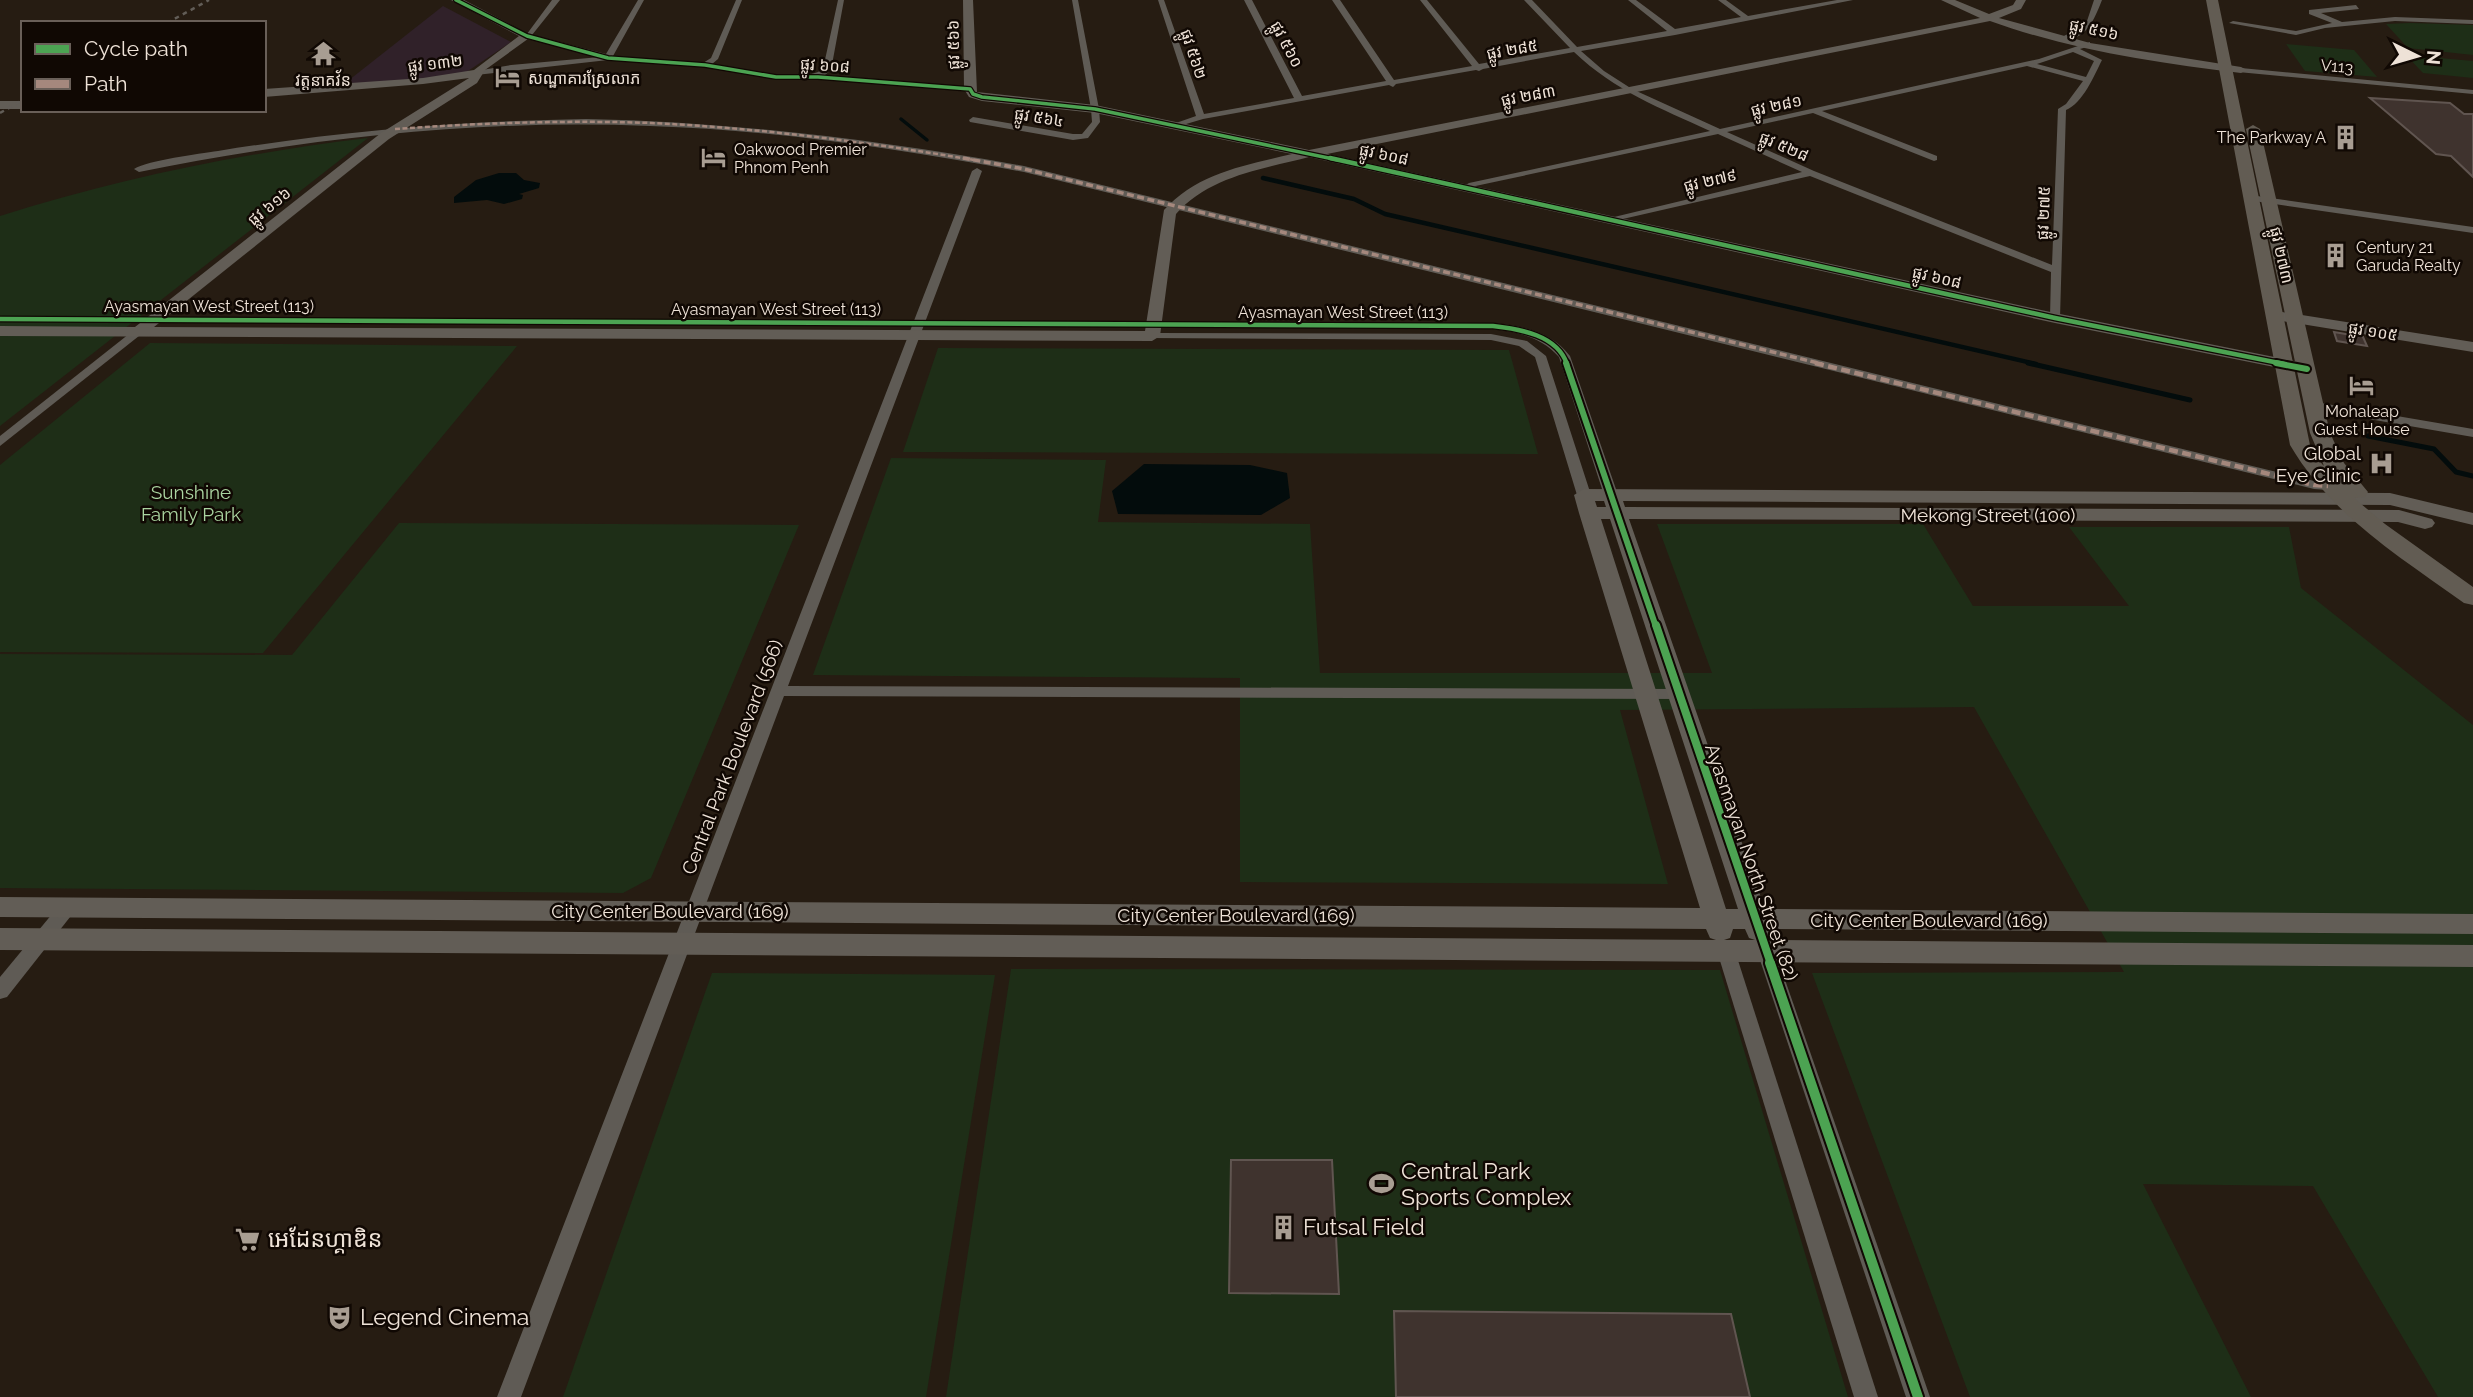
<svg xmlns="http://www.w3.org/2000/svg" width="2473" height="1397" font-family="Raleway,'Noto Sans Khmer',sans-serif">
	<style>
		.education { fill: #302129 }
		.green { fill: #1e2e17 }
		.water { fill: #030c0c }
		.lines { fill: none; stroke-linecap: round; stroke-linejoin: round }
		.stream-far2 { stroke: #030c0c; stroke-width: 3.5 }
		.stream-far1 { stroke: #030c0c; stroke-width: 4.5 }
		.stream { stroke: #030c0c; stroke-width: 5 }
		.building { fill: #3f332e; stroke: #605550; stroke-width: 2 }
		.street { fill: #5f5b55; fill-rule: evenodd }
		.secondary { fill: #625d56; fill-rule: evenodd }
		.primary { fill: #625c53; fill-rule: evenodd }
		.rail { stroke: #625d57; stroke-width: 2.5; stroke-dasharray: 4.5 4.5; stroke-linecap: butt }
		.quiet-far2 { stroke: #a5887d; stroke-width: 2.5; stroke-dasharray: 5 2.5; stroke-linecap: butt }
		.quiet-far1 { stroke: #a5887d; stroke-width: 3.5; stroke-dasharray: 7 3.5; stroke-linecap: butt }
		.quiet { stroke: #a5887d; stroke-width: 4.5; stroke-dasharray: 9 4.5; stroke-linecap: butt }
		.cycleway-far4-casing { stroke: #100803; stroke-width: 6 }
		.cycleway-far3-casing { stroke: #100803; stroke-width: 7 }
		.cycleway-far2-casing { stroke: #100803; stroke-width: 10 }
		.cycleway-far1-casing { stroke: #100803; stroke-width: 12 }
		.cycleway-casing { stroke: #100803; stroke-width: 14 }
		.cycleway-far4 { stroke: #4ca352; stroke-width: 3.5 }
		.cycleway-far3 { stroke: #4ca352; stroke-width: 4.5 }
		.cycleway-far2 { stroke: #4ca352; stroke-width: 6 }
		.cycleway-far1 { stroke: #4ca352; stroke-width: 8 }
		.cycleway { stroke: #4ca352; stroke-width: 10 }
		.labels { text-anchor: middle; stroke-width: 5; stroke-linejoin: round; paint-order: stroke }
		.far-street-label { font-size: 16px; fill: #eee2d7; stroke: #100803 }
		.far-poi-label { font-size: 16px; fill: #eee2d7; stroke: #100803; text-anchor: start }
		.poi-label { font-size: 19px; fill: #eee2d7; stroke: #100803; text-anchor: end }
		.park-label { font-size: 19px; fill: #aad4a0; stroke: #100803 }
		.street-label { font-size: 19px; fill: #eee2d7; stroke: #100803 }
		.near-poi-label { font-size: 23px; fill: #eee2d7; stroke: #100803; text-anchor: start }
	</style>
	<rect width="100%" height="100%" fill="#261c12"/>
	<!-- education -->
	<polygon class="education" points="443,6 511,42 465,73 433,79 344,84"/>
	<!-- green -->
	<g class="green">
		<polygon points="2410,23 2473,25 2473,55 2408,48 2386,24"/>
		<polygon points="2286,44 2354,50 2377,77 2305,71"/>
		<polygon points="2406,55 2473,61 2473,78 2423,73"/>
		<path d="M368,138l-368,288v-210c120,-38 243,-63 368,-78z"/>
		<polygon points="150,343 517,346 263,653 0,652 0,465"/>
		<polygon points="938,348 1509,350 1538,454 903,452"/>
		<polygon points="891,458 1106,460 1098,522 1310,524 1320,673 1712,673 1657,524 1923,524 1973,606 2129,606 2069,527 2289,527 2301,588 2473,725 2473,1397 2438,1397 2313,1186 2143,1184 2251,1397 1970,1397 1812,973 2124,972 1974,707 1620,710 1668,884 1240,882 1240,678 813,675"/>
		<polygon points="399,523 799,525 651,878 623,893 0,888 0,654 292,655"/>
		<polygon points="1011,969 1720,970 1848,1397 946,1397"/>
		<polygon points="712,973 995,975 926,1397 563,1397"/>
	</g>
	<!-- water -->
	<g class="water">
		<polygon points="499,173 516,173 524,180 540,183 539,188 519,194 523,195 522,199 504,204 487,200 454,203 454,197 476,180"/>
		<polygon points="1144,464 1250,465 1287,473 1290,498 1261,515 1118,514 1112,491"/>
	</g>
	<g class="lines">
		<!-- stream-far2 -->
		<polyline class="stream-far2" points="901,119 927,140"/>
		<!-- stream-far1 -->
		<polyline class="stream-far1" points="1263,178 1354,199 1385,214 2036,364"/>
		<!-- stream -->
		<g class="stream">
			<polyline points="2028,363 2190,400"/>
			<polyline points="2368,436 2434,449 2456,472 2473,476"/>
		</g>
	</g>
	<!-- building -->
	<g class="building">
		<polygon points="2370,98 2450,103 2464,114 2473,114 2473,177 2451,156 2436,154"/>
		<polygon points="2334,332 2363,337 2367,346 2337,341"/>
		<polygon points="1231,1160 1332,1160 1339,1294 1229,1293"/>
		<polygon points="1394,1311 1731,1314 1750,1397 1396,1397"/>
	</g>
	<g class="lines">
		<!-- street -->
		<g class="street">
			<path d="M552,0h8l-28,35 74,19 32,-54h6l-31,56 90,7 8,-5 25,-58h6l-24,59 -6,5c26,4 90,21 111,5l15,-69h6l-13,70 -6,5 145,12 4,2 -4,2 -152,-12h-42l-71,-12 -97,-7 -132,15v-4l35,-6 89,-8 -76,-19z"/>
			<polygon points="1072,0 1078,0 1099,109 1100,122 1088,138 1073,140 970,122 969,120 973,117 1073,134 1082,134 1092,122 1091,109"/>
			<path d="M1158,0h6l40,114 90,-16 -50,-98h8l50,96 84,-15 -54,-81h8l54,80 78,-14 -52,-66h7l52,64 91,-16 -46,-48h8l45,47 90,-16 -39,-31h8l39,29 66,-12 -23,-17h8l22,16 89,-16h16l-178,35 -94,16 23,20 28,18 88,40 319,-70 51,-17v4l-10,3 22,11c-8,16 -19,43 -36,50l-6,208 -5,3 -5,-3 1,-46 -241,-96 -196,45v-4l188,-45 -84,-38 -252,54 -2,-2 5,-3 241,-52c-50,-23 -95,-40 -136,-79l-91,17 -4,2 -3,-1 -80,14 -3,3 -4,-2 -186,34 -27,8v-4l20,-7zM2073,52l21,9 -8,16 -49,-13zM2027,66l56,15 -17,23 -8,5 -6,156 -238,-94 -87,-39 86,-19 121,48 3,-1v-4l-115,-45z"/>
			<path d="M2094,0h8c-8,20 -15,39 -40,41v-4l24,-13z"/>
			<polygon points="2356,5 2359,9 2321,13 2342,22 2395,17 2473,20 2473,24 2395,21 2325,28 2296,35 2229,23 2233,21 2296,31 2332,23 2309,14 2309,10"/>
			<polygon points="2241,68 2473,90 2473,94 2238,72"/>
			<path d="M586,119c148,3 292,21 438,47l1290,315 14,1 7,4 -7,4 -14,-1 -1290,-317c-124,-23 -248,-42 -374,-46 -172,-7 -342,12 -511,46l-5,-3c15,-9 64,-15 84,-18 122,-20 244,-30 368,-32z"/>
			<polygon points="977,168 982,171 788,686 1680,689 1688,694 1680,699 784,696 521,1397 497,1397 972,171"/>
			<polygon points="2257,196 2473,227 2473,233 2254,201 2254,197"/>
			<path d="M1154,322l339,1c29,3 58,8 77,33l48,139 -7,4 -7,-4 -45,-138c-18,-20 -41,-25 -66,-28l-343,-2 -2,-2z"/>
			<polygon points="134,330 144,332 0,446 0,436"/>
			<polygon points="1152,333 1491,334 1527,341 1546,356 1591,495 1584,499 1577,495 1535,357 1519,346 1491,340 1148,338 1146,336"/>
			<polygon points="2315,402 2473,429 2473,437 2311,409 2309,406"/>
			<polygon points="68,900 74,902 77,907 74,912 7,997 0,999 0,977 62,902"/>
			<polygon points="1726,944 1733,946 1735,951 1878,1397 1854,1397 1717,951 1719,946"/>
			<polygon points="1766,944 1773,946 1775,951 1930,1397 1906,1397 1757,951 1759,946"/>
		</g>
		<!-- secondary -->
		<g class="secondary">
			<path d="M451,0h13l68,36 -47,34 -8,13 -88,56 -235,188 991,4 19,-121c33,-37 82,-45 128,-56l-197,-41 -113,-12 -13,-4 -5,-8 -1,-89h10l4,92 118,13 214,45 671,-132 -39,-18h14l34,14 24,-9 3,-5h10l-5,9 -22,9 91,25 151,24 6,3 -6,3c-85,-10 -170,-23 -251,-52l-663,133 728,159 249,50 8,5 -8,5 -249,-50 -746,-166c-46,12 -100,19 -133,57l-16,122 -8,5 -1152,-5v-10l135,1 246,-194 88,-55 -46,6 -159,13v-8l159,-11 51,-8 45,-34z"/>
			<rect x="0" y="101" width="23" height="8"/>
			<polygon points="2276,311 2473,342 2473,352 2270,319 2268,316 2270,313"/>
			<path d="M1584,489l806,4 83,20v12l-83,-20 -767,-4 2,6 774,3 33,9 3,4 -3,4 -7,2 -27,-7 -769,-3 136,390 708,5v20l-701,-5 -3,9 -7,2 711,5v22l-2473,-17v-22l1716,12 -6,-2 -4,-9 -1706,-12v-20l1700,11 -121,-395 -5,-18zM1595,501h9l2,6h-9zM1601,519h9l128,390h-12zM1733,929h12l4,9 6,2h-31l6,-2z"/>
		</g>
		<!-- primary -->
		<path class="primary" d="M2206,0h12l92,445 12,19 2,2 -14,-33 -64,-304 7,-4 7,4 70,304 14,30 24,29 -3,5 -11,1 31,26 88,63v18l-9,-2c-64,-46 -133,-88 -174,-158z"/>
		<!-- rail -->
		<g class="rail">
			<polyline points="167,23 209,0"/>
			<polyline points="0,113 23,100"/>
		</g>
		<!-- quiet-far2 -->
		<path class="quiet-far2" d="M395,129c85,-6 171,-9 256,-6 108,5 216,19 323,37"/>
		<!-- quiet-far1 -->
		<polyline class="quiet-far1" points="963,158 1024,169 1822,364"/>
		<!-- quiet -->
		<polyline class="quiet" points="1815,363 2314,485 2328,486"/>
		<defs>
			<polyline id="cycleway-far4" points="456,0 527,36 608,58 705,65 776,77 818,77 970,89 973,94 982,97 1095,109 1338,160"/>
			<g id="cycleway-far3">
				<polyline points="1330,158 2055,318 2284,364"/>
				<path d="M0,319l1493,7c27,3 64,9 74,38"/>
			</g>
			<g id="cycleway-far2">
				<polyline points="1566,363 1656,627"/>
				<polyline points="2276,363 2307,369"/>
			</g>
			<polyline id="cycleway-far1" points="1656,625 1771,964"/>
			<polyline id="cycleway" points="1770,963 1918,1397"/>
		</defs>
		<!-- cycleway-far4 casing -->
		<use href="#cycleway-far4" class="cycleway-far4-casing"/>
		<!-- cycleway-far3 casing -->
		<use href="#cycleway-far3" class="cycleway-far3-casing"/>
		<!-- cycleway-far2 casing -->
		<use href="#cycleway-far2" class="cycleway-far2-casing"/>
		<!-- cycleway-far1 casing -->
		<use href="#cycleway-far1" class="cycleway-far1-casing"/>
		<!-- cycleway casing -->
		<use href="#cycleway" class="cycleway-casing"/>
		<!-- cycleway-far4 -->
		<use href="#cycleway-far4" class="cycleway-far4"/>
		<!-- cycleway-far3 -->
		<use href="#cycleway-far3" class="cycleway-far3"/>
		<!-- cycleway-far2 -->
		<use href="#cycleway-far2" class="cycleway-far2"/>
		<!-- cycleway-far1 -->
		<use href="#cycleway-far1" class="cycleway-far1"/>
		<!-- cycleway -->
		<use href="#cycleway" class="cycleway"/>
	</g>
	<!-- icons -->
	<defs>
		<symbol id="temple-bare" viewBox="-9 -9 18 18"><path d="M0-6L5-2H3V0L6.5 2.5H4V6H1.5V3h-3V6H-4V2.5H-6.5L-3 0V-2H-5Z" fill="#a89d92" stroke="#100803" stroke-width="2.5" paint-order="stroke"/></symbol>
		<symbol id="hotel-bare" viewBox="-9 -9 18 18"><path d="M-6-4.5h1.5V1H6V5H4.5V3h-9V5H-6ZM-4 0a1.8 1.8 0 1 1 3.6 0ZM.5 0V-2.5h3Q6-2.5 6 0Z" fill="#a89d92" stroke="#100803" stroke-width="2.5" paint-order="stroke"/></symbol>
		<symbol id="building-bare" viewBox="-9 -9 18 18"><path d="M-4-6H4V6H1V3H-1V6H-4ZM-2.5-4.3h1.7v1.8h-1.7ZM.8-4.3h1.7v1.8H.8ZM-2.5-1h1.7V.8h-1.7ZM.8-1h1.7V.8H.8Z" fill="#a89d92" stroke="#100803" stroke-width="2.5" paint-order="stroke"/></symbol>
		<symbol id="hospital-bare" viewBox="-9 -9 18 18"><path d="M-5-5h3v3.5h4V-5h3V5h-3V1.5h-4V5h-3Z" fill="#a89d92" stroke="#100803" stroke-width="2.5" paint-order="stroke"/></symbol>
		<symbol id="stadium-bare" viewBox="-9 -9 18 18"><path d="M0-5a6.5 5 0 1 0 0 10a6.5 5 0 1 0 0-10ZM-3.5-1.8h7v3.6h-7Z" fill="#a89d92" stroke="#100803" stroke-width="2.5" paint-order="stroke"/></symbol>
		<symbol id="supermarket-bare" viewBox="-9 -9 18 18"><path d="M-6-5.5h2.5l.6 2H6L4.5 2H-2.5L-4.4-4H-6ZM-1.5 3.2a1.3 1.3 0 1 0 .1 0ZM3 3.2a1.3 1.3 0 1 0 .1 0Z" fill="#a89d92" stroke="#100803" stroke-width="2.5" paint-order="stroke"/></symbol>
		<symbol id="theatre-bare" viewBox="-9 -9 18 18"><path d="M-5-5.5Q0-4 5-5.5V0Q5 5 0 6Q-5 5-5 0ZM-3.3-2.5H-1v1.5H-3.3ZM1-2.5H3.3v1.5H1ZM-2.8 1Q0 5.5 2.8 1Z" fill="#a89d92" stroke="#100803" stroke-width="2.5" paint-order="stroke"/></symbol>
	</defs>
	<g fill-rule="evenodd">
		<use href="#temple-bare" x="306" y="36" width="35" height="35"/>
		<use href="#hotel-bare" x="490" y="60" width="35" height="35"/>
		<use href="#building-bare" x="2328" y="120" width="35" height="35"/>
		<use href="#hotel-bare" x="696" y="140" width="35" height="35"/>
		<use href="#building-bare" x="2318" y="238" width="35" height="35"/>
		<use href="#hotel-bare" x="2344" y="368" width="35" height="35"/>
		<use href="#hospital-bare" x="2364" y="446" width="35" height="35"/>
		<use href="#stadium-bare" x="1364" y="1166" width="35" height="35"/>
		<use href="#building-bare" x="1266" y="1210" width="35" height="35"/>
		<use href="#supermarket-bare" x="230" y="1222" width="35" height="35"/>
		<use href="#theatre-bare" x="322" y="1300" width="35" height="35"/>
	</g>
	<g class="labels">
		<!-- far-street labels -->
		<g class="far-street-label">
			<text transform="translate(2094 29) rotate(12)" y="6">ផ្លូវ ៥១៦</text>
			<text transform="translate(1287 44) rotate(62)" y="6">ផ្លូវ ៥៦០</text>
			<text transform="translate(953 45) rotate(-91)" y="6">ផ្លូវ ៥៦៦</text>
			<text transform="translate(1512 49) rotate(-10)" y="6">ផ្លូវ ២៨៥</text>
			<text transform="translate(1194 54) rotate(71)" y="6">ផ្លូវ ៥៦២</text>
			<text transform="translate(435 63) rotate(-7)" y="6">ផ្លូវ ១៣២</text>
			<text transform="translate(825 65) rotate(4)" y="6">ផ្លូវ ៦០៨</text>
			<text transform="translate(2337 66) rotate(5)" y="6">V113</text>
			<text transform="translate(1528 95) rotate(-11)" y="6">ផ្លូវ ២៨៣</text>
			<text transform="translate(1776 105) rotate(-12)" y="6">ផ្លូវ ២៨១</text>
			<text transform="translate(1039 117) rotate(9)" y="6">ផ្លូវ ៥៦៤</text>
			<text transform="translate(1784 146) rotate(23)" y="6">ផ្លូវ ៥២៨</text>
			<text transform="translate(1384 154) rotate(12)" y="6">ផ្លូវ ៦០៨</text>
			<text transform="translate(1710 180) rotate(-13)" y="6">ផ្លូវ ២៧៩</text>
			<text transform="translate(269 206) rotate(-39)" y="6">ផ្លូវ ៦១៦</text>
			<text transform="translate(2043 213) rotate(-88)" y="6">ផ្លូវ ២៧៥</text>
			<text transform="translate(2282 255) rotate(77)" y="6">ផ្លូវ ២៧៣</text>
			<text transform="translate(1937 277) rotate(13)" y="6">ផ្លូវ ៦០៨</text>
			<text x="209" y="312">Ayasmayan West Street (113)</text>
			<text x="776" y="315">Ayasmayan West Street (113)</text>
			<text x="1343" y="318">Ayasmayan West Street (113)</text>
			<text transform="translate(2373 331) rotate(9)" y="6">ផ្លូវ ១០៥</text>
		</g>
		<!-- far-poi labels -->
		<g class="far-poi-label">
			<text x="528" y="84">សណ្ឋាគារស្រែលាភ</text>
			<text x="323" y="86" text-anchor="middle">វត្តនាគវ័ន</text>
			<text x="2326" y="143" text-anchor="end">The Parkway A</text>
			<text x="734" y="155">Oakwood Premier<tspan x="734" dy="18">Phnom Penh</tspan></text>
			<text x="2356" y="253">Century 21<tspan x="2356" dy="18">Garuda Realty</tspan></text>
			<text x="2362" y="417" text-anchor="middle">Mohaleap<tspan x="2362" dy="18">Guest House</tspan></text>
		</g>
		<!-- poi labels -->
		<g class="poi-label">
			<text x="2361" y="460">Global<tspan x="2361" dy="22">Eye Clinic</tspan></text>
		</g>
		<!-- park labels -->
		<g class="park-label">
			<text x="191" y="499">Sunshine<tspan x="191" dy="22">Family Park</tspan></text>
		</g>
		<!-- street labels -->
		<g class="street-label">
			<text x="1988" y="522">Mekong Street (100)</text>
			<text transform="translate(732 757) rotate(-69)" y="7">Central Park Boulevard (566)</text>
			<text transform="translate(1752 862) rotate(71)" y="7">Ayasmayan North Street (82)</text>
			<text x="670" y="918">City Center Boulevard (169)</text>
			<text x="1236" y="922">City Center Boulevard (169)</text>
			<text x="1929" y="927">City Center Boulevard (169)</text>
		</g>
		<!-- near-poi labels -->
		<g class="near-poi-label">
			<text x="1401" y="1179">Central Park<tspan x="1401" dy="26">Sports Complex</tspan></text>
			<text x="1303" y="1235">Futsal Field</text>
			<text x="268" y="1247">អេដែនហ្គាឌិន</text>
			<text x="360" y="1325">Legend Cinema</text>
		</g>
	</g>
	<!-- legend -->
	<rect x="21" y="21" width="245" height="91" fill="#100803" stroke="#695f58" stroke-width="2"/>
	<rect x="35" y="44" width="35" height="10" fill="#4ca352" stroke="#695f58" stroke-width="2"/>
	<text x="84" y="56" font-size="21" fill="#eee2d7">Cycle path</text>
	<rect x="35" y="79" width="35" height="10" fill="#a5887d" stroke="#695f58" stroke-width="2"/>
	<text x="84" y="91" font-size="21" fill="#eee2d7">Path</text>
	<!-- north arrow -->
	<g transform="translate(2417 56) rotate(95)" stroke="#100803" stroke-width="5" paint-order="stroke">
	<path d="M0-5L12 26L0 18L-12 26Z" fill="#eee2d7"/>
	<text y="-10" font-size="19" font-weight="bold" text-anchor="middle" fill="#eee2d7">N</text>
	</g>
</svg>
